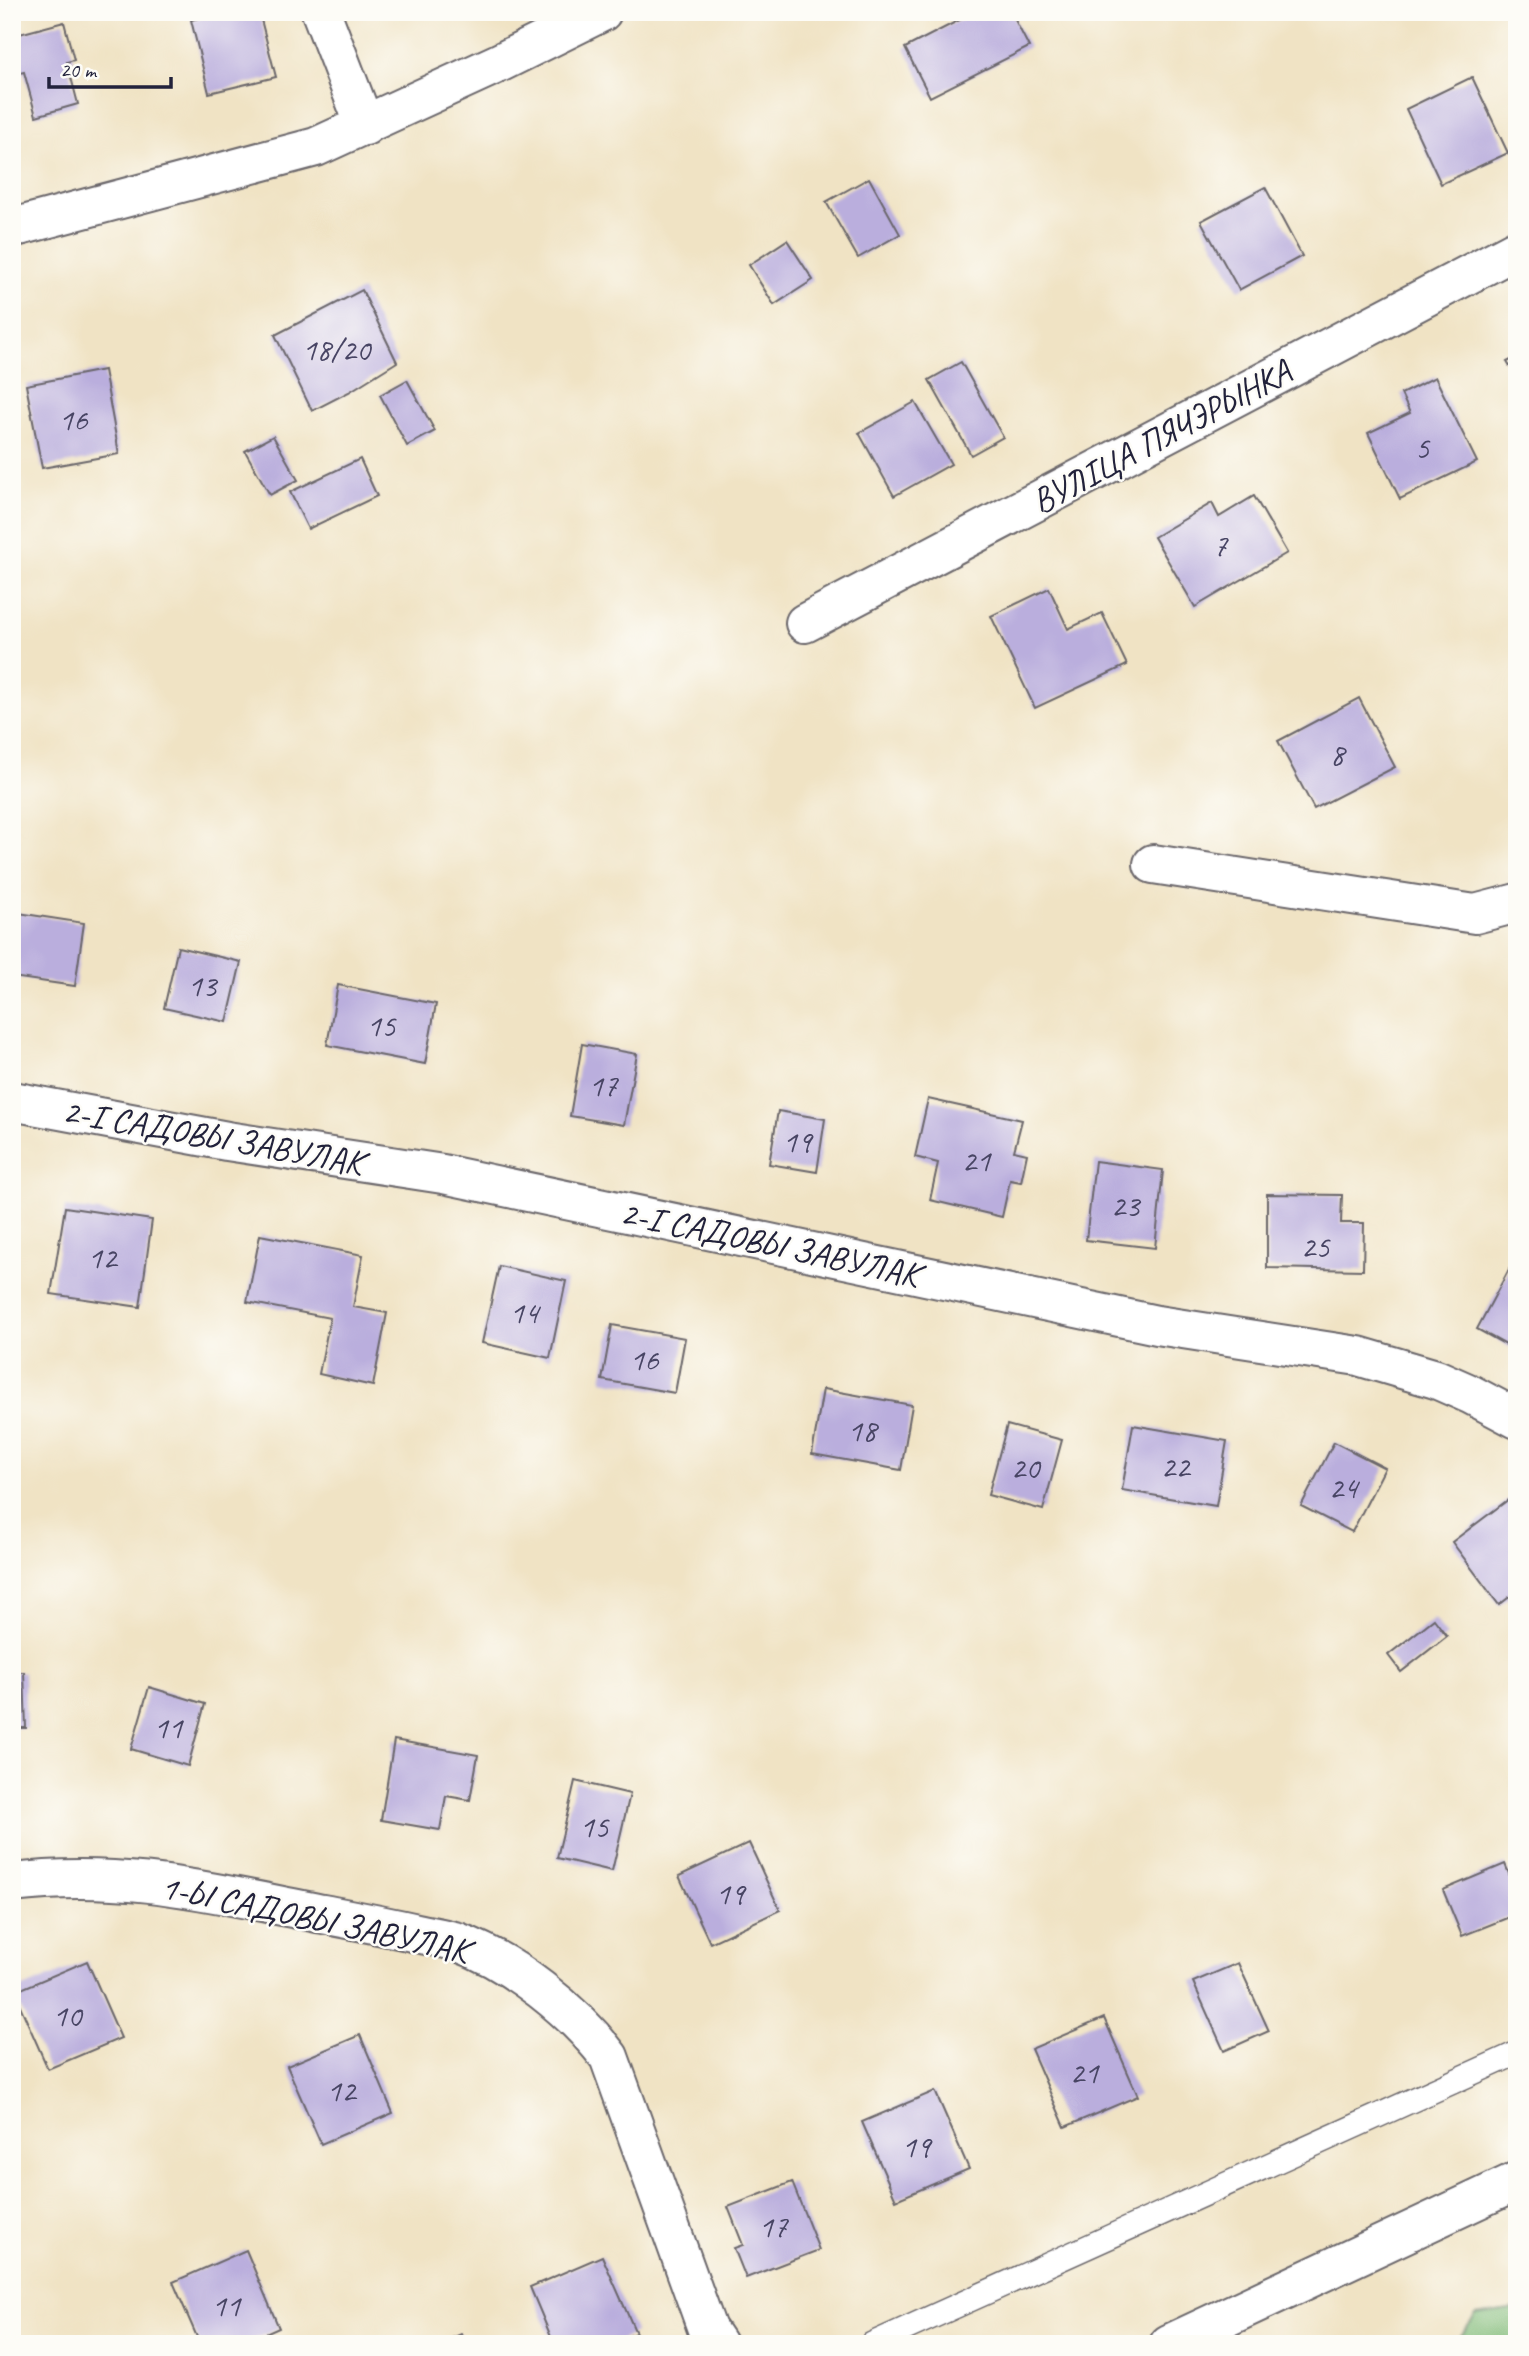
<svg xmlns="http://www.w3.org/2000/svg" width="1529" height="2356" font-family="Caveat,sans-serif">
	<style>
		.forest { fill: #81bb78; stroke: #526e5a; stroke-width: 2 }
		.building { fill: #baaedd }
		.lines { fill: none; stroke-linecap: round; stroke-linejoin: round }
		.service-casing { stroke: #6a666b; stroke-width: 26 }
		.minor-casing { stroke: #6a666b; stroke-width: 42 }
		.secondary-casing { stroke: #6a666b; stroke-width: 42 }
		.service { stroke: #fff; stroke-width: 23 }
		.minor { stroke: #fff; stroke-width: 38 }
		.secondary { stroke: #fff; stroke-width: 38 }
		.labels { text-anchor: middle; stroke-width: 5; stroke-linejoin: round; paint-order: stroke }
		.number-label { font-size: 32px; fill: #484564 }
		.street-label { font-size: 35px; fill: #22223b; stroke: #fdfcf7 }
	</style>
	<rect width="100%" height="100%" fill="#fdfcf7"/>
	<filter id="ink" filterUnits="userSpaceOnUse"><feTurbulence type="fractalNoise" baseFrequency=".0143" numOctaves="2"/><feDisplacementMap in="SourceGraphic" scale="14" xChannelSelector="R" yChannelSelector="G"/><feConvolveMatrix kernelMatrix="1 2 1 2 8 2 1 2 1" color-interpolation-filters="sRGB"/></filter>
	<filter id="wash" filterUnits="userSpaceOnUse"><feTurbulence type="fractalNoise" baseFrequency=".00686" numOctaves="4" result="noise"/><feDisplacementMap in="SourceGraphic" scale="28" xChannelSelector="R" yChannelSelector="G"/><feGaussianBlur stdDeviation="1.57" result="paint"/><feColorMatrix in="noise" values="0 0 0 0 0 0 0 0 0 0 0 0 0 0 0 0 0 1.4 0 .05"/><feComposite in="paint" operator="in"/></filter>
	<g filter="url(#wash)">
		<rect width="100%" height="100%" fill="#f0e3c4"/>
		<!-- forest -->
		<polygon class="forest" points="1517,2309 1517,2344 1455,2344 1476,2315"/>
		<g id="blocks">
			<!-- building -->
			<g class="building">
				<polygon points="221,12 259,12 276,77 209,93 191,20"/>
				<polygon points="975,12 1011,12 1029,47 930,97 905,48"/>
				<polygon points="64,22 74,60 67,62 78,104 36,116 24,72 12,75 12,36"/>
				<polygon points="1472,77 1508,153 1441,184 1406,109"/>
				<polygon points="869,178 900,234 858,258 826,202"/>
				<polygon points="1265,187 1302,256 1239,290 1201,221"/>
				<polygon points="787,240 813,280 774,305 749,265"/>
				<polygon points="362,290 397,362 349,392 312,411 275,335"/>
				<polygon points="1517,357 1517,379 1507,362"/>
				<polygon points="961,362 1003,437 971,455 929,380"/>
				<polygon points="104,370 119,454 42,468 26,385"/>
				<polygon points="1435,377 1477,462 1400,499 1368,433 1410,413 1401,394"/>
				<polygon points="407,380 435,431 407,446 380,395"/>
				<polygon points="915,402 951,464 894,496 859,433"/>
				<polygon points="273,436 298,480 270,495 245,451"/>
				<polygon points="360,459 377,496 308,529 290,492"/>
				<polygon points="1254,496 1287,553 1195,607 1154,537 1212,503 1219,517"/>
				<polygon points="1049,588 1068,629 1102,613 1127,665 1035,708 991,616"/>
				<polygon points="1359,698 1395,767 1314,809 1278,741"/>
				<polygon points="12,912 84,923 75,986 12,977"/>
				<polygon points="178,947 241,962 227,1022 164,1008"/>
				<polygon points="338,985 436,1004 425,1064 327,1045"/>
				<polygon points="582,1044 637,1054 624,1125 570,1116"/>
				<polygon points="928,1099 1022,1120 1014,1151 1027,1154 1021,1182 1010,1180 1002,1217 930,1200 938,1163 915,1157"/>
				<polygon points="778,1111 825,1119 817,1172 769,1164"/>
				<polygon points="1095,1161 1163,1170 1155,1248 1086,1240"/>
				<polygon points="1267,1194 1342,1195 1341,1223 1364,1223 1363,1270 1267,1268"/>
				<polygon points="65,1207 152,1220 140,1307 51,1294"/>
				<polygon points="260,1235 363,1255 353,1307 387,1313 373,1386 319,1374 330,1318 247,1302"/>
				<polygon points="1514,1260 1517,1262 1517,1351 1477,1329"/>
				<polygon points="499,1266 566,1281 550,1358 482,1343"/>
				<polygon points="612,1325 685,1338 675,1393 602,1380"/>
				<polygon points="823,1389 912,1405 901,1470 812,1454"/>
				<polygon points="1007,1425 1062,1440 1043,1510 988,1495"/>
				<polygon points="1133,1425 1227,1441 1216,1506 1122,1490"/>
				<polygon points="1334,1442 1385,1468 1352,1532 1301,1506"/>
				<polygon points="1517,1493 1517,1591 1499,1605 1452,1542"/>
				<polygon points="1434,1619 1447,1636 1401,1672 1388,1655"/>
				<polygon points="12,1672 24,1672 26,1728 12,1728"/>
				<polygon points="149,1687 205,1704 188,1766 131,1749"/>
				<polygon points="394,1740 478,1755 470,1800 446,1796 440,1830 381,1820"/>
				<polygon points="575,1781 630,1794 612,1871 557,1858"/>
				<polygon points="749,1843 780,1910 710,1943 679,1876"/>
				<polygon points="1505,1864 1517,1893 1517,1914 1462,1936 1443,1890"/>
				<polygon points="87,1961 121,2038 48,2069 14,1992"/>
				<polygon points="1238,1963 1269,2031 1224,2051 1193,1982"/>
				<polygon points="1104,2018 1138,2096 1065,2127 1031,2049"/>
				<polygon points="360,2035 393,2113 321,2144 287,2066"/>
				<polygon points="935,2091 969,2169 896,2200 862,2122"/>
				<polygon points="792,2182 819,2250 746,2278 734,2248 743,2245 728,2207"/>
				<polygon points="246,2250 279,2328 243,2344 200,2344 173,2282"/>
				<polygon points="602,2256 636,2333 612,2344 554,2344 530,2287"/>
				<polygon points="461,2334 465,2344 439,2344"/>
			</g>
		</g>
	</g>
	<g filter="url(#ink)">
		<use href="#blocks" fill-opacity="0" stroke="#6a666b" stroke-width="2"/>
		<g class="lines">
			<defs>
				<polyline id="service" points="872,2344 1517,2053"/>
				<g id="minor">
					<polyline points="321,12 365,126"/>
					<polyline points="12,228 316,147 499,63 602,12"/>
					<polyline points="805,623 1517,249"/>
					<polyline points="1153,864 1475,914 1517,903"/>
					<polyline points="12,1101 227,1141 443,1174 1157,1325 1358,1356 1436,1379 1470,1394 1517,1419"/>
					<path d="M12,1883c113,-14 202,10 311,31 31,6 63,12 94,19 13,3 28,5 41,9 55,20 116,69 151,115l98,272 10,15"/>
				</g>
				<polyline id="secondary" points="1169,2344 1517,2181"/>
			</defs>
			<!-- service casing -->
			<use href="#service" class="service-casing"/>
			<!-- minor casing -->
			<use href="#minor" class="minor-casing"/>
			<!-- secondary casing -->
			<use href="#secondary" class="secondary-casing"/>
			<!-- service -->
			<use href="#service" class="service"/>
			<!-- minor -->
			<use href="#minor" class="minor"/>
			<!-- secondary -->
			<use href="#secondary" class="secondary"/>
		</g>
	</g>
	<g class="labels">
		<!-- number labels -->
		<g class="number-label">
			<text x="336" y="360">18/20</text>
			<text x="73" y="430">16</text>
			<text x="1422" y="458">5</text>
			<text x="1220" y="556">7</text>
			<text x="1337" y="765">8</text>
			<text x="202" y="996">13</text>
			<text x="381" y="1036">15</text>
			<text x="603" y="1096">17</text>
			<text x="797" y="1152">19</text>
			<text x="976" y="1171">21</text>
			<text x="1125" y="1216">23</text>
			<text x="1315" y="1257">25</text>
			<text x="102" y="1268">12</text>
			<text x="524" y="1323">14</text>
			<text x="644" y="1370">16</text>
			<text x="862" y="1441">18</text>
			<text x="1175" y="1477">22</text>
			<text x="1025" y="1478">20</text>
			<text x="1343" y="1498">24</text>
			<text x="168" y="1738">11</text>
			<text x="594" y="1837">15</text>
			<text x="730" y="1904">19</text>
			<text x="67" y="2026">10</text>
			<text x="1084" y="2083">21</text>
			<text x="341" y="2101">12</text>
			<text x="916" y="2157">19</text>
			<text x="773" y="2237">17</text>
			<text x="226" y="2316">11</text>
		</g>
		<!-- street labels -->
		<g class="street-label">
			<text transform="translate(1161 436) rotate(-28)" y="12">ВУЛІЦА ПЯЧЭРЫНКА</text>
			<text transform="translate(213 1136) rotate(10)" y="12">2-І САДОВЫ ЗАВУЛАК</text>
			<text transform="translate(770 1243) rotate(12)" y="12">2-І САДОВЫ ЗАВУЛАК</text>
			<text transform="translate(315 1918) rotate(12)" y="12">1-Ы САДОВЫ ЗАВУЛАК</text>
		</g>
	</g>
	<!-- margin -->
	<rect width="1529" height="2356" fill="none" stroke="#fdfcf7" stroke-width="42"/>
	<!-- scale -->
	<path d="M49 77v10h122v-10" fill="none" stroke="#22223b" stroke-width="3.5"/>
	<text x="60" y="77" font-size="21" fill="#22223b" stroke="#fdfcf7" stroke-width="5" paint-order="stroke">20 m</text>
</svg>
